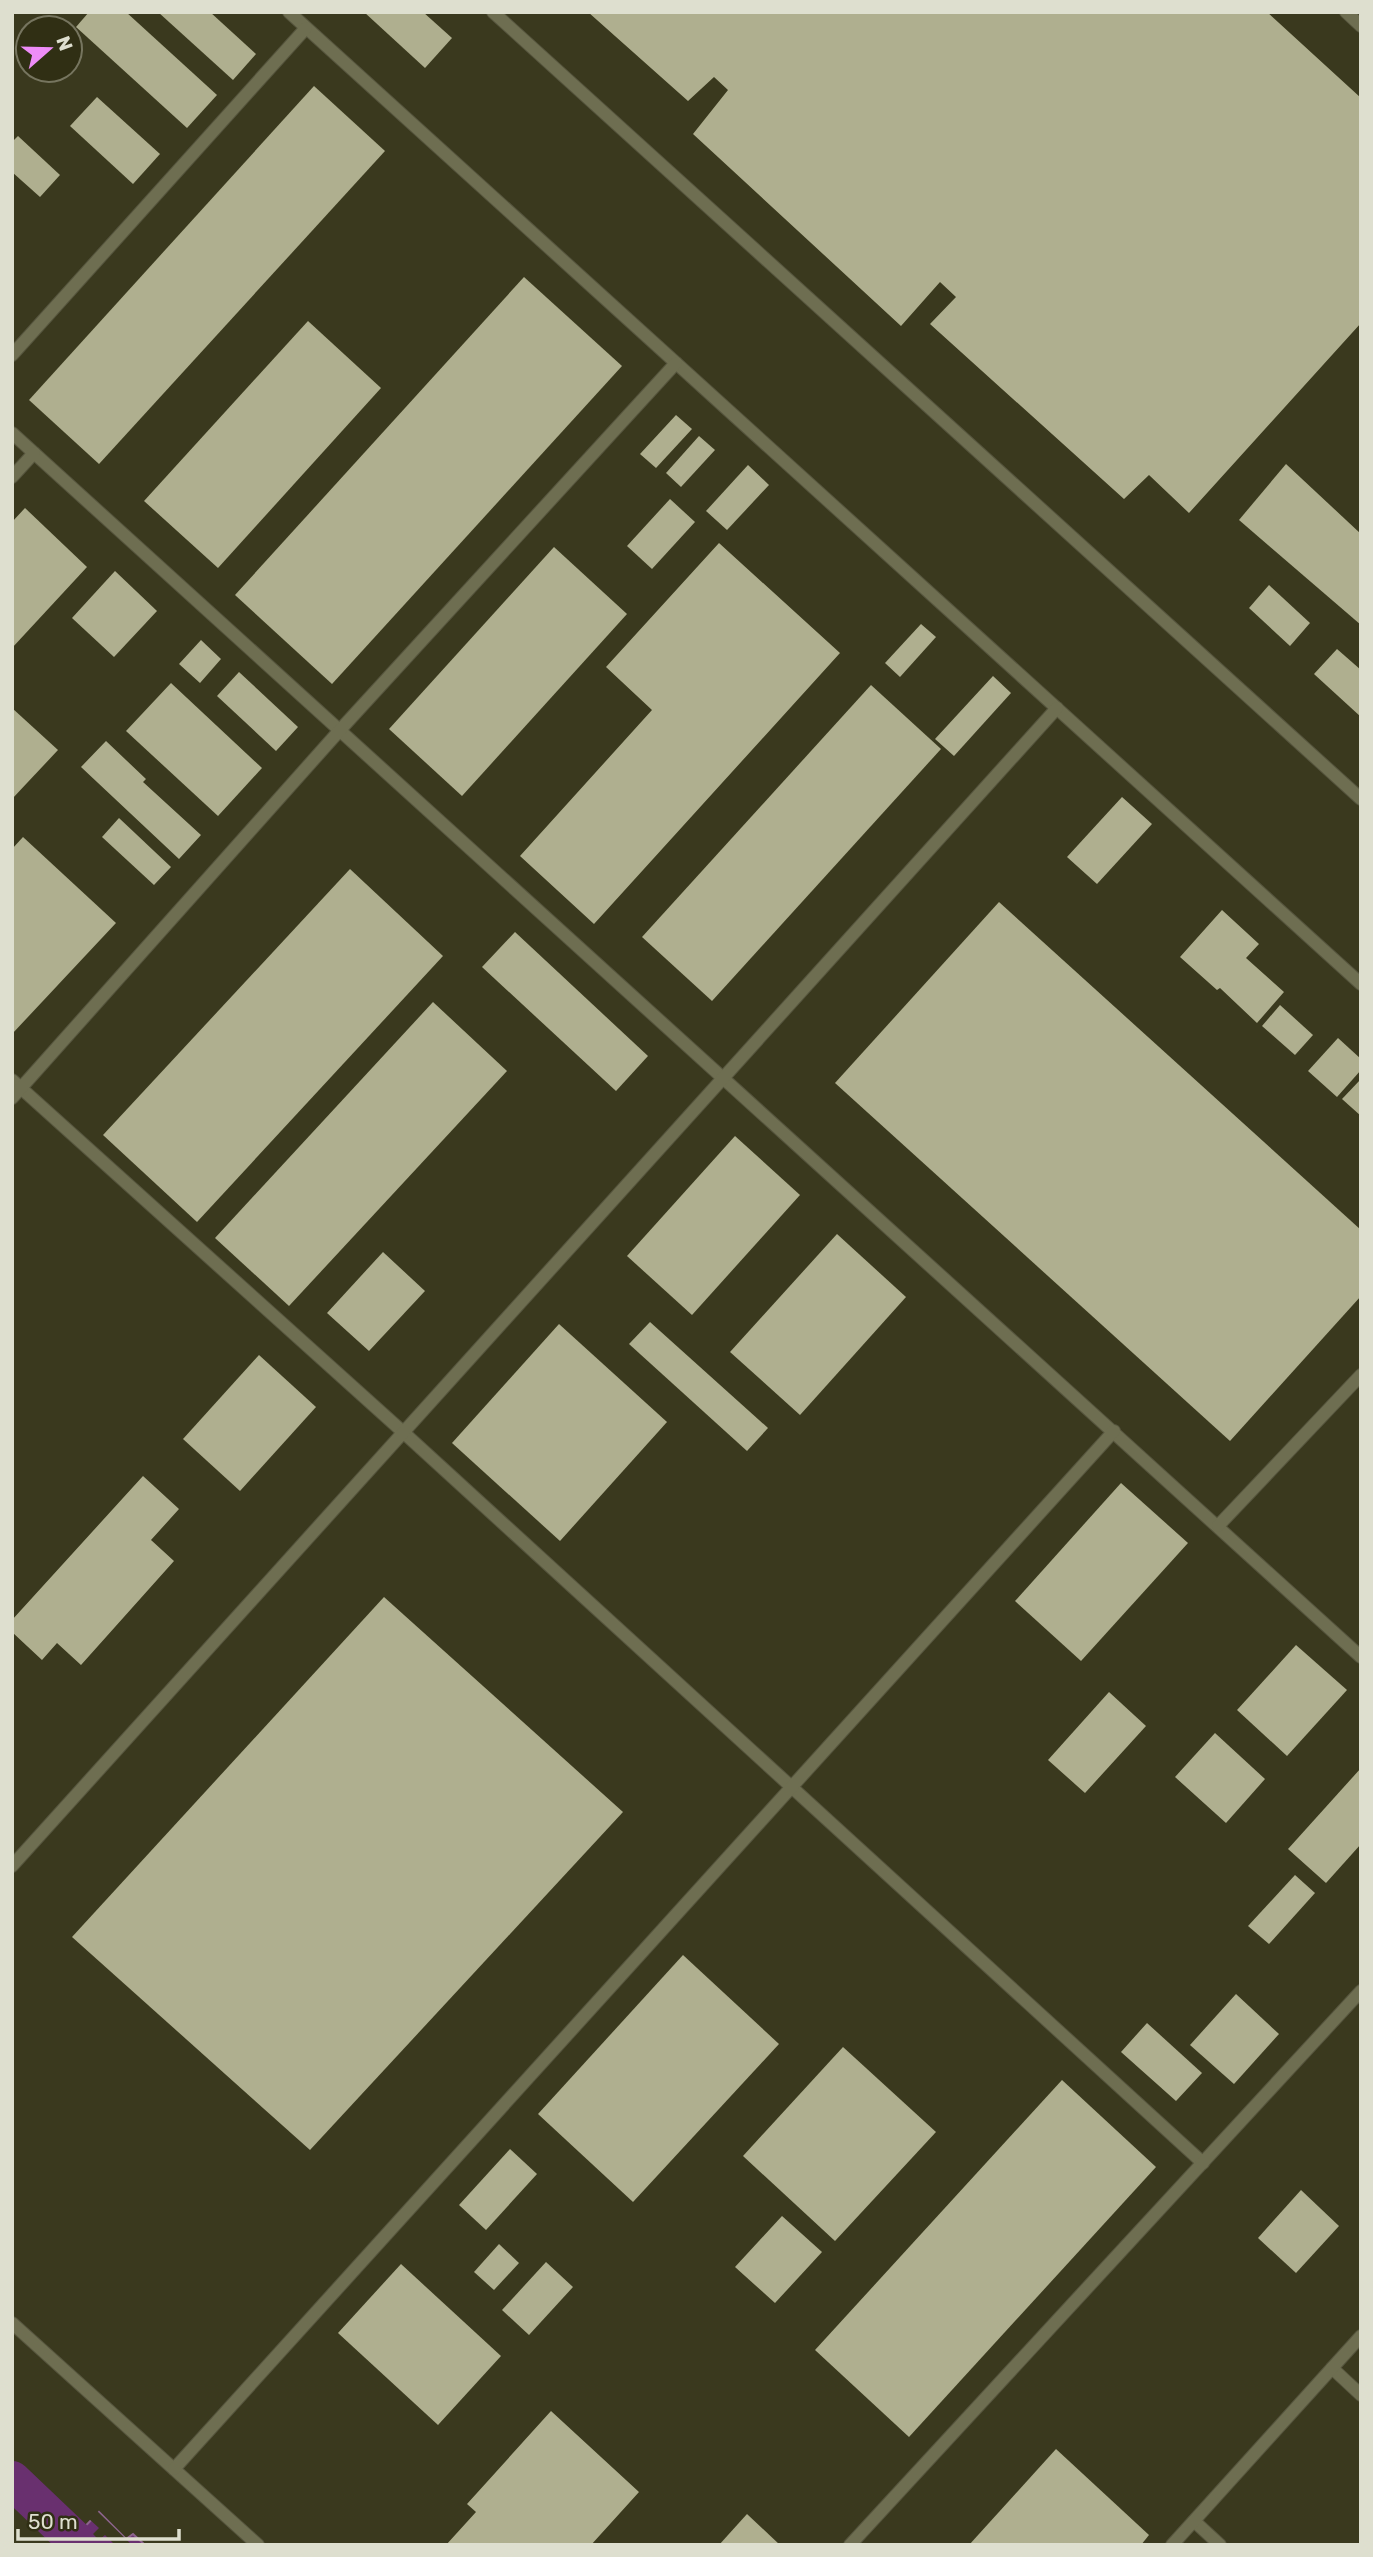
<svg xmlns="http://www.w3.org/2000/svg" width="1373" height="2557" font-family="Rubik,sans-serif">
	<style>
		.water { fill: #69306f; stroke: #8c648c; stroke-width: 2 }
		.pier { fill: #3a391e }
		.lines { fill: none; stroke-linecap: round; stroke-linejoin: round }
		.river { stroke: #69306f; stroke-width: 38 }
		.building { fill: #afaf8f }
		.lane-casing { stroke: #56553e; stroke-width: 14 }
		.lane { stroke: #6e6e51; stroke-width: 12 }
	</style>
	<rect width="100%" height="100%" fill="#3a391e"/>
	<!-- water -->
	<polygon class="water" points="99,2512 126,2539 133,2534 145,2545 67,2545"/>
	<!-- pier -->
	<polygon class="pier" points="96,2510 132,2545 115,2545 105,2535 99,2540 93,2534 99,2528 88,2518"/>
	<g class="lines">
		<!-- river -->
		<polyline class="river" points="12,2480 75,2540"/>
	</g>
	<!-- building -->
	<g class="building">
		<polygon points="89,12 126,12 217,95 187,128 76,27"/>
		<polygon points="158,12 210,12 256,54 233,80"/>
		<polygon points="364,12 423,12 452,38 425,68"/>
		<polygon points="588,12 1267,12 1361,98 1361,323 1189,513 1149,475 1124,499 930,324 956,297 940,282 901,326 693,134 728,90 714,77 688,101"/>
		<polygon points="314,86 385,151 99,464 29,400"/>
		<polygon points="97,97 160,154 133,184 70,126"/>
		<polygon points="18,136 60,175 40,197 12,172 12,142"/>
		<polygon points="524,277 622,366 332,684 235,595"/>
		<polygon points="308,321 381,388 218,568 144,501"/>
		<polygon points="676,415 692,429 656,468 640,454"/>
		<polygon points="699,436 715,450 681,487 666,473"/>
		<polygon points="1286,464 1361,534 1361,625 1239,520"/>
		<polygon points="748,465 769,485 727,530 706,511"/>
		<polygon points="670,499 695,522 652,569 627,546"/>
		<polygon points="25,508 87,567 12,648 12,522"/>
		<polygon points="719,543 840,653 594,924 520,856 652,710 606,667"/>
		<polygon points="554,547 627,614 462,796 389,729"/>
		<polygon points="115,571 157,611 114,657 72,618"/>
		<polygon points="1269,585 1310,623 1290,646 1249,608"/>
		<polygon points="921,624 936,637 900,677 885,663"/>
		<polygon points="201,640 221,659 200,683 179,664"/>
		<polygon points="1337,649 1361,670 1361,717 1314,674"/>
		<polygon points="239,672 298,727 276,751 217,696"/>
		<polygon points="993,676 1011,693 954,756 935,739"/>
		<polygon points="171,683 262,768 218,816 126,731"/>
		<polygon points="871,685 941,749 712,1001 642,937"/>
		<polygon points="12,708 58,750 12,799"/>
		<polygon points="106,741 146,779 143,782 201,835 179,859 81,767"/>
		<polygon points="1122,797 1152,824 1097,884 1067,857"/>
		<polygon points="119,818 171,867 154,885 102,837"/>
		<polygon points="23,837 116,923 12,1034 12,849"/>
		<polygon points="350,869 443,956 197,1222 103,1135"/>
		<polygon points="999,902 1361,1230 1361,1296 1230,1441 835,1083"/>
		<polygon points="1222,910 1259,944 1246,958 1284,992 1257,1023 1220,988 1217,990 1180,957"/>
		<polygon points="515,932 648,1056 616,1091 482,967"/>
		<polygon points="433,1002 507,1071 289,1306 215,1238"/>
		<polygon points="1280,1005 1313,1035 1295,1055 1262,1026"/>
		<polygon points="1338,1038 1361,1059 1361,1070 1337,1097 1308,1071"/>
		<polygon points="1361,1079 1361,1116 1342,1099"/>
		<polygon points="735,1136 800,1195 692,1315 627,1256"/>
		<polygon points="837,1234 906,1297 800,1415 730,1352"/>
		<polygon points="383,1252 425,1291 369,1351 327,1313"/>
		<polygon points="650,1322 768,1428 747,1451 629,1344"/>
		<polygon points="559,1324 667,1422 560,1541 452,1443"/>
		<polygon points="259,1355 316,1407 240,1491 183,1439"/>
		<polygon points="143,1476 179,1509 151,1540 174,1561 81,1665 57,1643 42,1660 12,1632 12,1620"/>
		<polygon points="1121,1483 1188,1543 1081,1661 1015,1601"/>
		<polygon points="384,1597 623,1812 310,2150 72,1937"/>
		<polygon points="1296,1645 1347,1690 1287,1756 1237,1710"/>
		<polygon points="1109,1692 1146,1726 1085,1793 1048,1760"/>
		<polygon points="1215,1733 1265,1779 1226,1823 1175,1777"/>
		<polygon points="1361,1768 1361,1844 1326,1883 1288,1849"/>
		<polygon points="1295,1875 1315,1893 1269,1944 1248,1926"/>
		<polygon points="683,1955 779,2044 633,2202 538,2114"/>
		<polygon points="1236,1994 1279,2034 1234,2084 1190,2045"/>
		<polygon points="1147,2023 1202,2073 1176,2101 1121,2052"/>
		<polygon points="843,2047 936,2132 835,2241 743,2156"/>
		<polygon points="1062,2080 1156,2167 909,2437 815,2350"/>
		<polygon points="510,2149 537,2174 486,2230 459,2205"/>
		<polygon points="1301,2190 1339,2226 1296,2273 1258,2238"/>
		<polygon points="782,2216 822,2252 775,2303 735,2267"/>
		<polygon points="499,2244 519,2263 494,2290 474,2272"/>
		<polygon points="546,2262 573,2287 529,2335 502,2310"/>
		<polygon points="401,2264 501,2356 438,2425 338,2333"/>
		<polygon points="551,2411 639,2492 591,2545 446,2545 476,2512 467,2504"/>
		<polygon points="1056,2449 1149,2535 1141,2545 969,2545"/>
		<polygon points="747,2514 780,2545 719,2545"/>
	</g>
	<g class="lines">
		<defs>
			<g id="lane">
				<polyline points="289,12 1361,984"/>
				<polyline points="493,12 1361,799"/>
				<polyline points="1346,12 1361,26"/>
				<polyline points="12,355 306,28"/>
				<polyline points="12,433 1361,1657"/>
				<polyline points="12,477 34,453"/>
				<polyline points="12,1080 403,1432 1203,2163"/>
				<polyline points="12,1098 340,730 676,363"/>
				<polyline points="1218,1526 1361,1375"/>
				<polyline points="12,1866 1057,708"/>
				<polyline points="12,2323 258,2545"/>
				<polyline points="1332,2368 1361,2395"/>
				<polyline points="174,2469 1114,1431"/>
				<polyline points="1194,2521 1220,2545"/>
				<polyline points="850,2545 1361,1991"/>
				<polyline points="1172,2545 1361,2336"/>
			</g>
		</defs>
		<!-- lane casing -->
		<use href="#lane" class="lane-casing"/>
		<!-- lane -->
		<use href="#lane" class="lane"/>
	</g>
	<!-- border -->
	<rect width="1373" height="2557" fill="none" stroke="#dedfcf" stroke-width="28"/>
	<!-- north arrow -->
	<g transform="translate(49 49) rotate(70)"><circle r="33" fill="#302f14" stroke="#76755f" stroke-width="2"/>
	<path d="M0-5L12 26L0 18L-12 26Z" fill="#ee8cf8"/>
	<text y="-10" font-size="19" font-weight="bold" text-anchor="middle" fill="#dedfcf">N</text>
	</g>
	<!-- scale -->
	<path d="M18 2529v10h161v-10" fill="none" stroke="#dedfcf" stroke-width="3.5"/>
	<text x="28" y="2529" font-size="21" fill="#dedfcf" stroke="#302f14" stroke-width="5" paint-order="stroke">50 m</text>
</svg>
